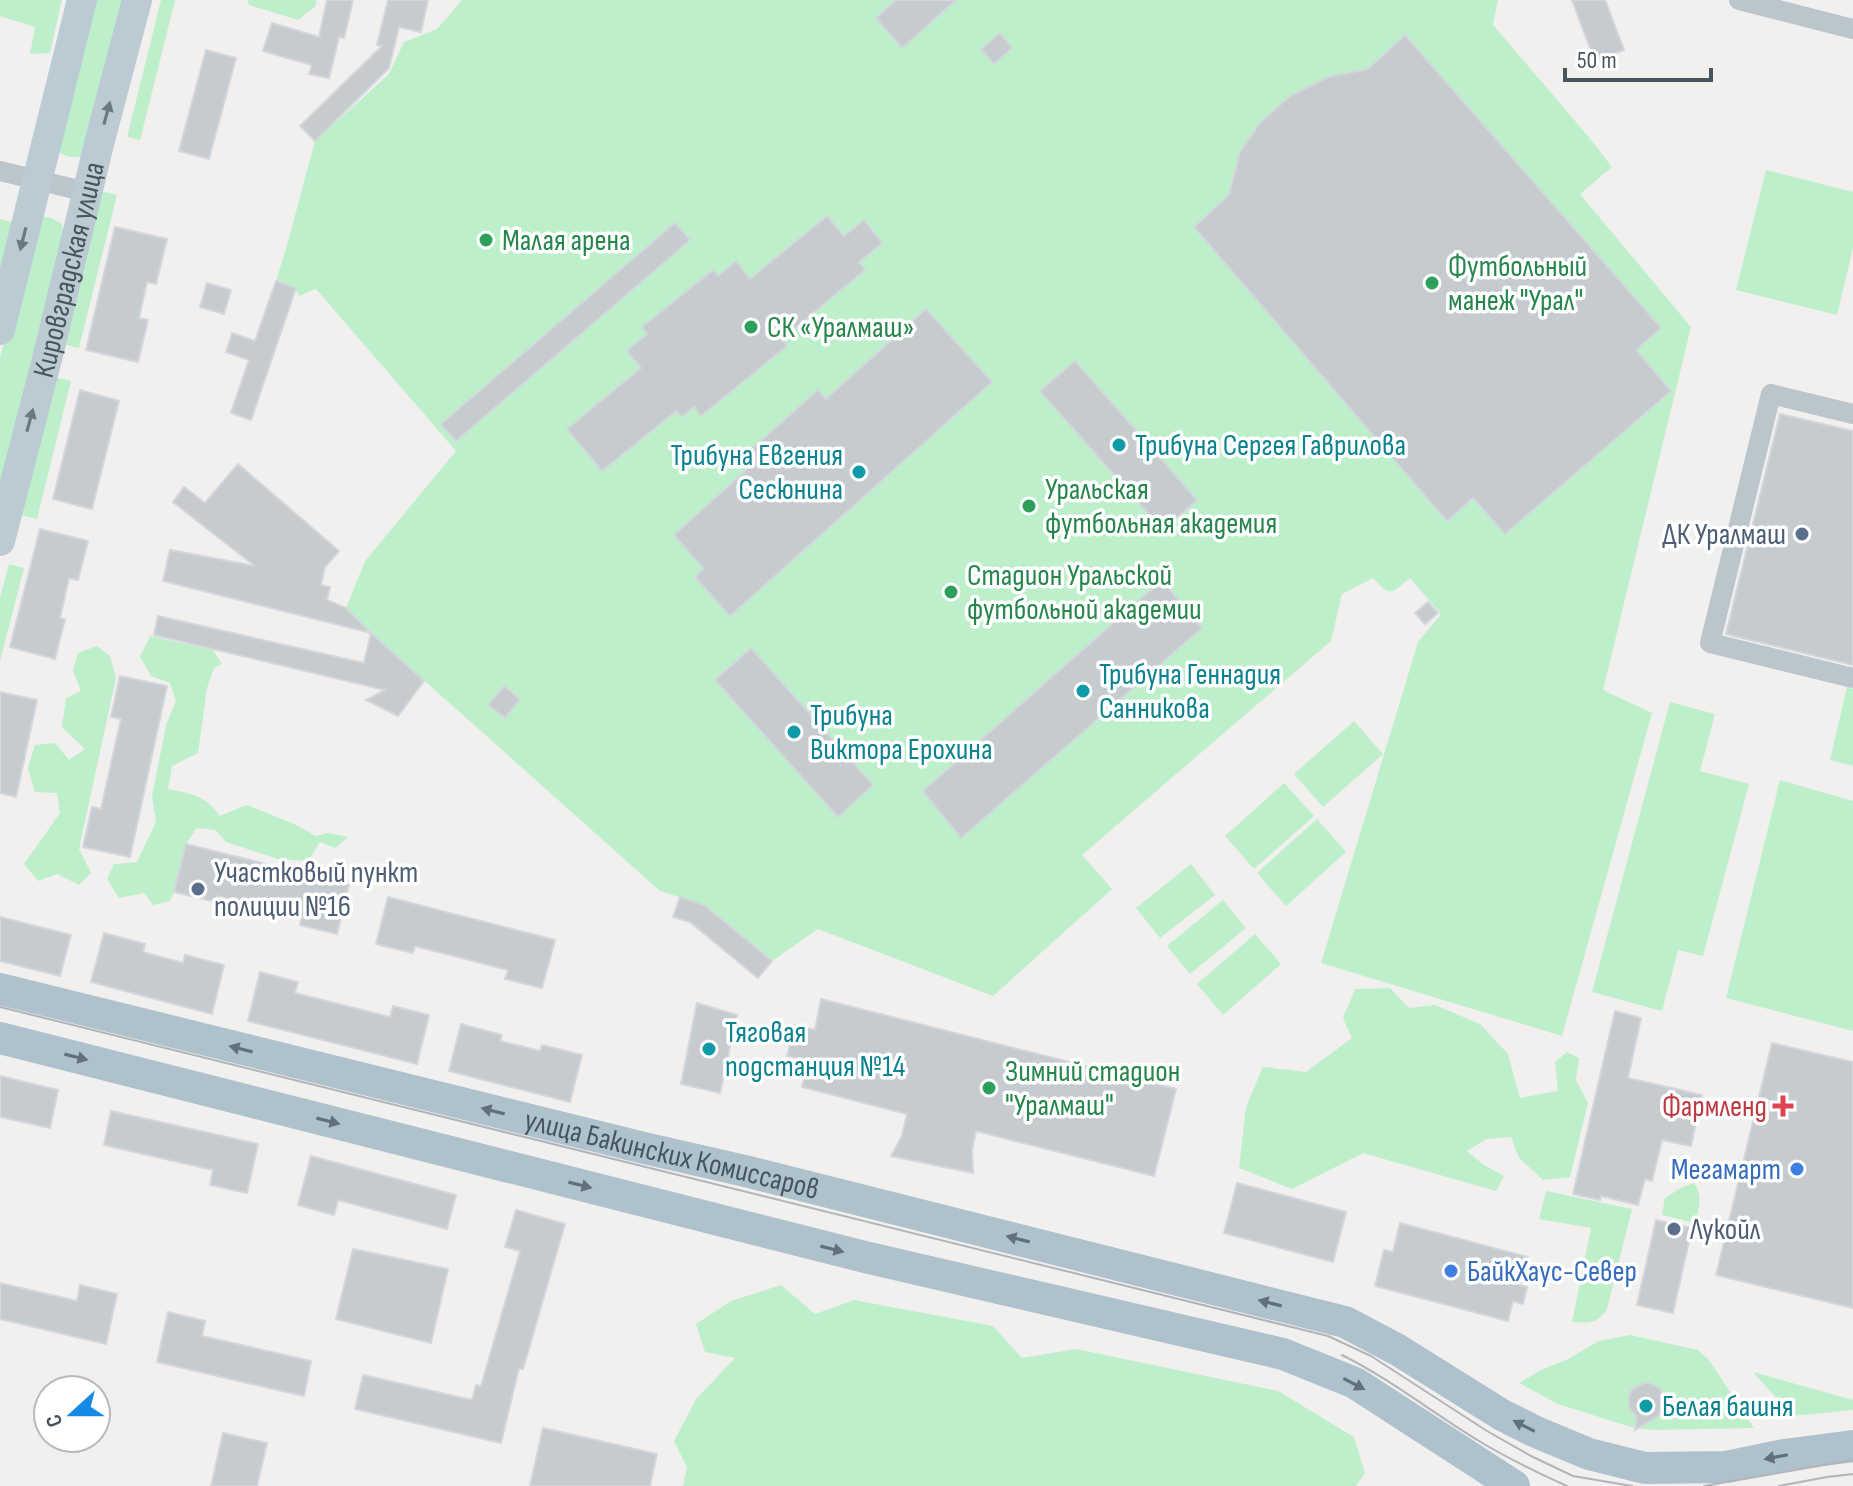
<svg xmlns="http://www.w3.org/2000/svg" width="1853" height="1486" font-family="'Sofia Sans Condensed',sans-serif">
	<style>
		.green { fill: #bdf0ca }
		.building { fill: #c6cbcf; stroke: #d3d6db; stroke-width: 2 }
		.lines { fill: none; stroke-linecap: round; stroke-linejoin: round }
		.street { stroke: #bac5cc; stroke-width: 20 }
		.secondary { stroke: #bccad3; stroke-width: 30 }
		.primary { stroke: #aec2ce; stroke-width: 32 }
		.tram { stroke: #b1b5b9; stroke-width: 2 }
		.oneway { fill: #6a7880 }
		.oneway2 { fill: #617079 }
		.leisure-dot { fill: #2e9e5b; stroke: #fff; stroke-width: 3 }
		.culture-dot { fill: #0f9aa8; stroke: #fff; stroke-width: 3 }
		.service-dot { fill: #5c6f8a; stroke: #fff; stroke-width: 3 }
		.health-dot { fill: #e0444e; stroke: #fff; stroke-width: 3 }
		.shop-dot { fill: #3f7fe0; stroke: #fff; stroke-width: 3 }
		.labels { text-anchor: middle; stroke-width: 7; stroke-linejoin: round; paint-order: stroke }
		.leisure-label { font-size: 30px; fill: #27864d; stroke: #fff; text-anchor: start }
		.street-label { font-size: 30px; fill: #47555d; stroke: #fff }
		.culture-label { font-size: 30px; fill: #0d838f; stroke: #fff; text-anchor: start }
		.service-label { font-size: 30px; fill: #4e5e75; stroke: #fff; text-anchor: start }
		.health-label { font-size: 30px; fill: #be3a42; stroke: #fff; text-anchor: end }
		.shop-label { font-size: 30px; fill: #366cbe; stroke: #fff; text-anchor: end }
	</style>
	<rect width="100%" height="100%" fill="#f2efef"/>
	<!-- green -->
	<g class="green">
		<polygon points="0,0 62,0 50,53 30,54 35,27 0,16"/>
		<polygon points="91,0 125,0 81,157 69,157 58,152"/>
		<polygon points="161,0 175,0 140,140 127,137"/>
		<polygon points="247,0 316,0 316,6 298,20 249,5"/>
		<path d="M462,0h1036l-5,25 95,111 24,31 -32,27 111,133 -88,363 49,23 -90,323 -241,-73 97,-321 23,-28 -31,-36c-20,16 -18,20 -37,0l-31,16 -11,47 -249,214 30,34 -119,107 -175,-67 -46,32 -68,-56 -44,-14 -289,-258 -25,-25 19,-47 91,-110 -140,-162 -17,7 -4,-8 -19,-7 10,-32 29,-108 74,-67 15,-32 33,-13z"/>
		<polygon points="1766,170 1853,192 1853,248 1837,315 1736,290"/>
		<polygon points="101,191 117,195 79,348 63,344"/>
		<polygon points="40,216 51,218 62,224 63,235 0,487 0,358 33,227"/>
		<polygon points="0,219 17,224 0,293"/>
		<polygon points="54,377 71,381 37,519 20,515"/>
		<polygon points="9,564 24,568 0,661 0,598"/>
		<path d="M150,636l63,14 9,14 -8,4 -7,20 -9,65 -26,13 -4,23c20,4 41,7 51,27l28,-11 49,20 20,11 12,-3 20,4 -13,11 -15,-6 -12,19 -30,-2 -52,-17 -11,-12 -18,-2 -11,16 -12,48 -4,9 -17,4 -9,-12 -25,5 -12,-19 7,-15 23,-2 19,-40 -4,-25 14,-72 10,-24 -6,-18 -19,-7 -11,-19z"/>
		<polygon points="97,646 110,656 116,678 79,849 91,873 79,885 57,874 38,881 24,864 60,813 57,793 35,792 28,768 35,745 55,743 69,760 85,749 62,727 66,698 81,691 73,671 78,653"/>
		<polygon points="1847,687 1853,689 1853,766 1830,760"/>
		<polygon points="1670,702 1715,714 1700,771 1749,784 1703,956 1678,950 1662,1011 1592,992"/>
		<polygon points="1354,721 1383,754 1323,807 1294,774"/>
		<polygon points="1780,780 1853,801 1853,1031 1726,998"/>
		<polygon points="1284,783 1314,816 1254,869 1225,836"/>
		<polygon points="1317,819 1346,852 1286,906 1257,873"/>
		<polygon points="1191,864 1215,895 1160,938 1136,908"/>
		<polygon points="1223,900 1246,928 1190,974 1167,946"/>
		<polygon points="1255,934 1281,964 1223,1015 1197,984"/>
		<polygon points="1390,988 1409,1008 1435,1005 1480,1024 1508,1054 1520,1098 1558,1091 1555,1062 1567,1052 1579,1058 1576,1080 1588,1103 1570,1177 1543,1180 1519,1158 1511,1137 1486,1139 1467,1151 1484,1165 1504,1176 1496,1191 1363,1153 1292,1189 1239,1168 1246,1107 1263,1067 1306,1072 1352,1038 1343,1018 1355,989"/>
		<path d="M1694,1183c9,13 5,25 1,40l-33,-8 3,-17 17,-11z"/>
		<path d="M1546,1191l86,18 -25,100c-10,15 -18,14 -35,13l19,-94 -52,-9z"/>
		<polygon points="781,1285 815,1314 854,1300 993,1326 1022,1358 1076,1349 1278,1391 1354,1437 1365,1473 1356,1486 683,1486 687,1467 674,1441 696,1399 735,1358 705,1352 696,1324 731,1301"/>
		<polygon points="1630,1335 1698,1350 1709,1360 1754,1428 1655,1430 1634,1428 1558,1404 1519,1383 1543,1369 1568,1359 1599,1341"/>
		<polygon points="1753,1372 1853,1400 1853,1410 1792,1416"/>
	</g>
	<!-- building -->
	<g class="building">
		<polygon points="327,0 353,0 344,38 339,37 329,78 309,74 312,65 263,51 272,23 319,37"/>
		<polygon points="388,0 428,0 421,32 399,27 389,68 315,141 300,126 382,46 377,45"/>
		<polygon points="896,0 956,0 902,48 876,18"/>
		<polygon points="1572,0 1605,0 1624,50 1595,61"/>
		<polygon points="1000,33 1012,48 994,64 981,49"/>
		<polygon points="1405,35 1661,328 1636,350 1671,391 1505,534 1473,498 1447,521 1194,227 1229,195 1240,152 1260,123 1290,96 1328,77 1368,69"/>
		<polygon points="206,50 236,58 209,159 179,151"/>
		<polygon points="827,216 844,236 864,220 882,243 859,262 865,270 782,339 787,346 701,416 694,407 682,417 676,411 602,471 567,429 641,368 627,351 647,334 642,327 713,270 718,276 736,261 750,279"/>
		<polygon points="675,223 690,240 456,441 441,424"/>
		<polygon points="115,227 167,239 156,284 147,282 139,318 148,320 138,362 86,350"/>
		<polygon points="276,281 296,288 251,420 231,413 249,360 226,352 232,333 255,341"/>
		<polygon points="207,283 231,290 224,314 200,307"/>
		<polygon points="926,309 992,382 730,616 695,577 704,569 674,535 753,464 745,455 818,390 826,399"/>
		<polygon points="1075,361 1197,500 1163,530 1040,391"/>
		<polygon points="80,390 119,401 92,509 53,499"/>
		<polygon points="1780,414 1853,431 1853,665 1726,634"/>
		<polygon points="238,464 339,551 325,567 321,585 330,587 327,600 346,608 371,633 163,581 170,550 255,566 173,502 184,487 205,503"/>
		<polygon points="40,529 88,541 78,580 69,578 60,618 65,619 55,659 10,647"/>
		<polygon points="1162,580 1202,628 961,838 923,791"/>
		<polygon points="1428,602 1438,613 1425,624 1415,613"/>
		<polygon points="158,616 364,663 371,633 424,681 398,716 366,700 385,690 154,635"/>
		<polygon points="751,648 873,785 838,817 715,680"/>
		<polygon points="120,676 167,686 130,857 83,847 92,807 101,809 121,719 111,717"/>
		<polygon points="504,686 520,699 505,718 488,705"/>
		<polygon points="0,692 37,700 16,797 0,793"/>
		<polygon points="186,844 349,885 337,934 300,925 302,917 217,896 216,902 174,892"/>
		<polygon points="388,897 555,940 542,988 505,979 508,970 415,946 413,953 376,944"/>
		<polygon points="680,897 704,905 772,961 758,978 690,922 673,917"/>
		<polygon points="0,917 71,935 60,976 0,961"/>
		<polygon points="104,933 145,944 143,952 183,963 185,955 224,965 212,1014 91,982"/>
		<polygon points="260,972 298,982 295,993 390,1017 393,1006 429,1015 417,1064 248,1021"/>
		<polygon points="821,999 1176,1089 1154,1176 976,1131 972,1150 973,1173 891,1156 902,1136 907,1114 802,1087 808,1061 787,1056 795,1025 815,1030"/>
		<polygon points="697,1003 737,1015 720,1093 681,1084"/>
		<polygon points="1615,1011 1641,1018 1628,1078 1702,1095 1691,1146 1662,1140 1652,1181 1645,1179 1638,1205 1601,1196 1600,1200 1573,1194"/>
		<polygon points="461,1024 502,1035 500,1041 540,1051 542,1045 582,1055 570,1102 449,1071"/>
		<polygon points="1772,1043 1853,1062 1853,1308 1716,1275"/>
		<polygon points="0,1076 58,1090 50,1128 0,1117"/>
		<polygon points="111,1111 258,1144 247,1193 210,1185 213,1170 104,1145"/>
		<polygon points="311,1156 456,1195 447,1229 338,1200 334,1215 298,1205"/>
		<polygon points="1237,1183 1346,1212 1333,1262 1224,1233"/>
		<polygon points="516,1210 565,1224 523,1369 519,1368 501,1443 355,1409 363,1375 472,1400 476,1385 481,1386 520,1251 505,1247"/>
		<polygon points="1656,1220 1692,1228 1673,1313 1637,1305"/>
		<polygon points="1400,1223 1528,1257 1520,1285 1527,1287 1523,1304 1513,1301 1508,1321 1375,1286 1384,1250 1393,1252"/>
		<polygon points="353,1249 448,1269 431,1343 336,1319"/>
		<polygon points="0,1283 77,1301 80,1285 117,1294 106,1344 0,1319"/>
		<polygon points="168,1312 205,1321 202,1336 311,1361 304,1396 157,1362"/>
		<polygon points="1644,1383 1650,1383 1660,1389 1664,1396 1665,1403 1662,1410 1658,1416 1635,1430 1637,1417 1629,1408 1629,1396 1632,1389"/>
		<polygon points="543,1428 657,1454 650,1486 530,1486"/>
		<polygon points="223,1433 267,1443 257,1486 211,1486"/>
	</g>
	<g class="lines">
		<!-- street -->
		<g class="street">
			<polyline points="1739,0 1853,29"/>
			<polyline points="0,171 87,192"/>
			<polyline points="1853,414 1771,394 1710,643 1853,678"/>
		</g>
		<!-- secondary -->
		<g class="secondary">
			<polyline points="0,330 82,0"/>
			<path id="s1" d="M0,541l48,-186 52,-215 37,-140"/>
		</g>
		<!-- primary -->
		<g class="primary">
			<path id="s2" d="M0,989l644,159 101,23 600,151 53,28 104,65 34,17 53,22 56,14 81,-1 58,-12 69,-9"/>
			<polyline points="0,1038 865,1257 1283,1354 1355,1383 1514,1486"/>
		</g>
		<!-- tram -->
		<g class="tram">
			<polyline points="0,1007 1328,1336 1371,1356 1487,1431 1531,1456 1573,1476 1632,1486"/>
			<path d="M1342,1355c48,24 91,58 137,86 28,17 57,31 88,45"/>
			<polyline points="1704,1486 1853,1460"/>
			<polyline points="1779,1486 1827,1477 1853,1474"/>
		</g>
	</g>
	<!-- one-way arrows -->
	<defs><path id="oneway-solid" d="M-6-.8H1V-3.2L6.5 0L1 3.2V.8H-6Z" transform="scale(2)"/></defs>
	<g class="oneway">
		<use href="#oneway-solid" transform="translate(107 113) rotate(-75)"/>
		<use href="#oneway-solid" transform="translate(23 239) rotate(104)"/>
		<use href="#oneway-solid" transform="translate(30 420) rotate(-75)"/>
	</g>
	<g class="oneway2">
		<use href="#oneway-solid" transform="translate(241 1049) rotate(-166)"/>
		<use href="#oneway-solid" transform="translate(76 1057) rotate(14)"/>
		<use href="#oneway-solid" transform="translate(493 1111) rotate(-166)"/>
		<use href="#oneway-solid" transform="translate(328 1121) rotate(14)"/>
		<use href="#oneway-solid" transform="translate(580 1185) rotate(14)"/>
		<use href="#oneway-solid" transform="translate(1018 1239) rotate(-166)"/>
		<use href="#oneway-solid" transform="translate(832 1249) rotate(14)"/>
		<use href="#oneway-solid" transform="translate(1270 1303) rotate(-166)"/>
		<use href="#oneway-solid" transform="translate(1354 1384) rotate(28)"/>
		<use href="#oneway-solid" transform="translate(1524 1426) rotate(-153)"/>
		<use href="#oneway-solid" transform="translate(1776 1457) rotate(169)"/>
	</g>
	<!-- markers -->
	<g class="leisure-dot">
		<circle cx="486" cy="240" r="8"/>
		<circle cx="1432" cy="283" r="8"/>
		<circle cx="751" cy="327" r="8"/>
		<circle cx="1029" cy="506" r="8"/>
		<circle cx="951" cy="592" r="8"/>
		<circle cx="989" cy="1088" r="8"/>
	</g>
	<g class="culture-dot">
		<circle cx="1119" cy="445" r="8"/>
		<circle cx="859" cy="472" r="8"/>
		<circle cx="1083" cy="691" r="8"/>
		<circle cx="794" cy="732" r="8"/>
		<circle cx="709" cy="1049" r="8"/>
		<circle cx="1646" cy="1406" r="8"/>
	</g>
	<g class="service-dot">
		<circle cx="1802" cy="534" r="8"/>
		<circle cx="198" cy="889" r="8"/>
		<circle cx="1674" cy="1229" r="8"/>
	</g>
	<path class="health-dot" d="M1779 1094h8v8h8v8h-8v8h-8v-8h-8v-8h8z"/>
	<g class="shop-dot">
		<circle cx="1797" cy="1169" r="8"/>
		<circle cx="1451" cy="1271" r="8"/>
	</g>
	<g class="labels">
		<!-- leisure labels -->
		<g class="leisure-label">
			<text x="502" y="250">Малая арена</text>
			<text x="1448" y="276">Футбольный<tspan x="1448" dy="34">манеж "Урал"</tspan></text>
			<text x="767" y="337">СК «Уралмаш»</text>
			<text x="1045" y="499">Уральская<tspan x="1045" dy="34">футбольная академия</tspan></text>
			<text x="967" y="585">Стадион Уральской<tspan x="967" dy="34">футбольной академии</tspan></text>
			<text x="1005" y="1081">Зимний стадион<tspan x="1005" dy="34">"Уралмаш"</tspan></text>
		</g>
		<!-- street labels -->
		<g class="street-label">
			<text dy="10" stroke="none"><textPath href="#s1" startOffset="280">Кировградская улица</textPath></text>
			<text dy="10" stroke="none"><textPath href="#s2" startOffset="692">улица Бакинских Комиссаров</textPath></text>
		</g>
		<!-- culture labels -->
		<g class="culture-label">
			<text x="1135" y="455">Трибуна Сергея Гаврилова</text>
			<text x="843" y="465" text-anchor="end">Трибуна Евгения<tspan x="843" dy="34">Сесюнина</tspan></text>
			<text x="1099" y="684">Трибуна Геннадия<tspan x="1099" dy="34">Санникова</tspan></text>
			<text x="810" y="725">Трибуна<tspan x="810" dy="34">Виктора Ерохина</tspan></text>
			<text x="725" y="1042">Тяговая<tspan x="725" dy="34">подстанция №14</tspan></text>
			<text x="1662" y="1416">Белая башня</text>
		</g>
		<!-- service labels -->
		<g class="service-label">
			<text x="1786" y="544" text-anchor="end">ДК Уралмаш</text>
			<text x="214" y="882">Участковый пункт<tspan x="214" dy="34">полиции №16</tspan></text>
			<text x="1690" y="1239">Лукойл</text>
		</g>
		<!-- health labels -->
		<g class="health-label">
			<text x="1767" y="1116">Фармленд</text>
		</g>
		<!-- shop labels -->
		<g class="shop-label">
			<text x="1781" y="1179">Мегамарт</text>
			<text x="1467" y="1281" text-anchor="start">БайкХаус-Север</text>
		</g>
	</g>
	<!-- north arrow -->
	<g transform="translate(72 1414) rotate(249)"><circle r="38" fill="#ffffff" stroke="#b5bbbe" stroke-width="2"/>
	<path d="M0-6L14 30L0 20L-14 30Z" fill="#1689e5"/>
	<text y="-12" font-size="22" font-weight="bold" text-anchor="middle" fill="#47555d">С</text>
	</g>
	<!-- scale -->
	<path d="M1565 68v12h146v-12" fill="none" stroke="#47555d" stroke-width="4"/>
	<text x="1577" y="68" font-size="24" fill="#47555d" stroke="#ffffff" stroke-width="6" paint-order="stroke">50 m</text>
</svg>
